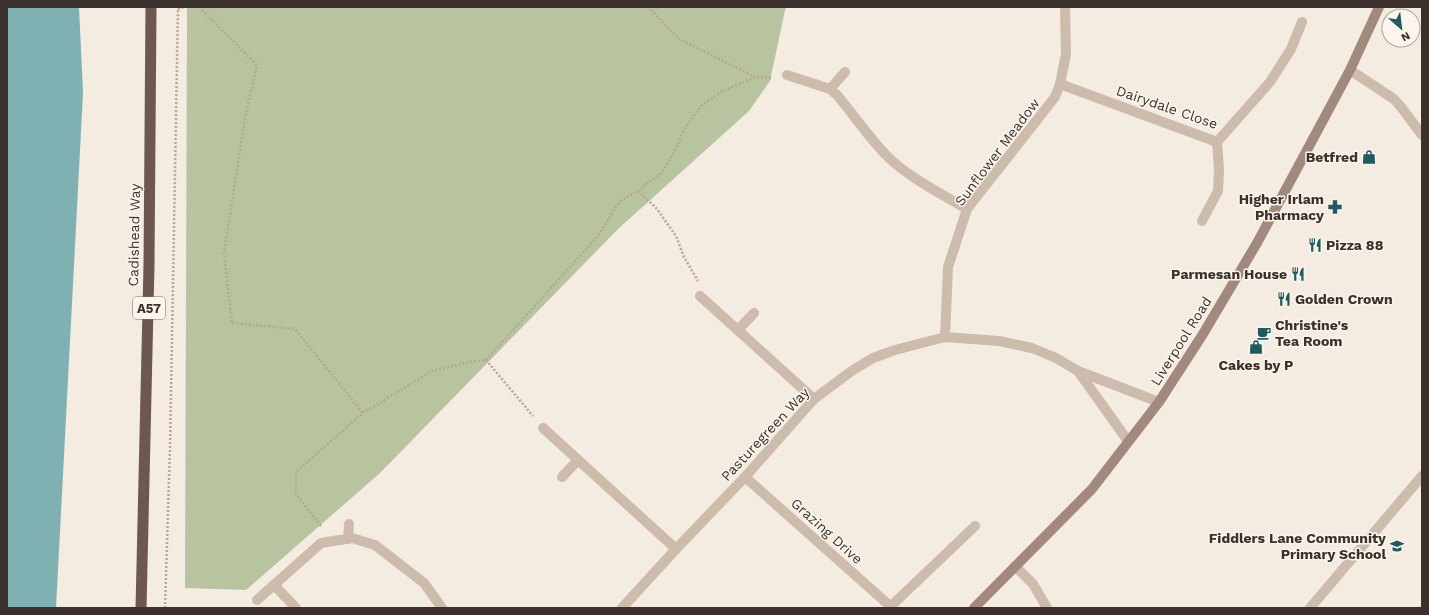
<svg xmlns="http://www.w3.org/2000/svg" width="1429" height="615" font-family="'Work Sans',sans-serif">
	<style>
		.green { fill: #b8c4a0 }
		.water { fill: #7fb0b2 }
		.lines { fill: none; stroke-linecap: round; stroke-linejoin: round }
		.path { stroke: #b9a596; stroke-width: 2.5; stroke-dasharray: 2 2; stroke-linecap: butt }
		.service { stroke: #cdbbac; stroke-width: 10 }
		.minor { stroke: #cdbbac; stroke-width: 10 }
		.secondary { stroke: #a18a7d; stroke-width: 10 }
		.trunk { stroke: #6c584f; stroke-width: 11 }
		.labels { text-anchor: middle; stroke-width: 3; stroke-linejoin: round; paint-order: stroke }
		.shield { fill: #fbf5ee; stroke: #756b66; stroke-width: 1 }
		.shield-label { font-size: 13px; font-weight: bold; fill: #3b302b }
		.street-label { font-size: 14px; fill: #3b302b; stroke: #fbf5ee }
		.poi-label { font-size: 14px; font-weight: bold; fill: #3b302b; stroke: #fbf5ee; text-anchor: end }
	</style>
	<rect width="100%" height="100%" fill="#f4ebe1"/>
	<!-- green -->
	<polygon class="green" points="187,7 787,7 785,10 770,81 749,111 618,229 380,473 246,590 185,588"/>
	<!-- water -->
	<polygon class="water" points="7,7 79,7 83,93 56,608 7,608"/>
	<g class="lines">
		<!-- path -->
		<g class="path">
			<polyline points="199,7 257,65 245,118 224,253 232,323 295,329 363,413"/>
			<polyline points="648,7 679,39 755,77"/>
			<polyline points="178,9 184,7"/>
			<polyline points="638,191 657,209 676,236 684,257 698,281"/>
			<polyline points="486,360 533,416"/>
			<polyline points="321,526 296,494 296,472 363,413 432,371 474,361 486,360 599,235 615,208 622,200 638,191 661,173 675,151 685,128 701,106 721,92 755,77 771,78"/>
			<polyline points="165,608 170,448 178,7"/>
		</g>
		<!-- service -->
		<polyline class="service" points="1310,608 1422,476"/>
		<!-- minor -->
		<g class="minor">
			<polyline points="1350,70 1394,99 1401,107 1422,135"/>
			<path d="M787,75l43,14 7,6c17,20 32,43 51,62 23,22 52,36 79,52"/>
			<polyline points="1060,84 1217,142 1270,82 1291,49 1302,22"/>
			<polyline points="830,89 845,72"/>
			<polyline points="1202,221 1218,191 1219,170 1217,142"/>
			<polyline points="700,296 814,399"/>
			<polyline points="738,330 754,313"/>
			<polyline points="945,337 948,267 967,209 1055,97 1060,84 1066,54 1065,7"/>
			<polyline points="1078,371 1128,441"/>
			<polyline points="543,428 676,549"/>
			<polyline points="562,477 578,460"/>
			<polyline points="745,477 890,606"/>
			<polyline points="348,539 349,524"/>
			<polyline points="1015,566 1033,584 1047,608"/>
			<polyline points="274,585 296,608"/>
			<polyline points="257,600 321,543 352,538 375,545 424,583 442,608"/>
			<polyline points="622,608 676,549 745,477 814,399 853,370 873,358 895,350 945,337 999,341 1032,348 1056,358 1078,371 1159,402"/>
			<polyline points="889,608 975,526"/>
		</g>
		<!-- secondary -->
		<polyline class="secondary" points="974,608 1092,489 1159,402 1203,334 1257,243 1350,70 1379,7"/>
		<!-- trunk -->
		<polyline class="trunk" points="141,608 149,265 151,7"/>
	</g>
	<!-- icons -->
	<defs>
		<symbol id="shop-bare" viewBox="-9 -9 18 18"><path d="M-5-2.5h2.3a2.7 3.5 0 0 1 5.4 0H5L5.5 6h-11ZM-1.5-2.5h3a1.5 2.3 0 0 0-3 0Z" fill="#1f5a5e" stroke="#fbf5ee" stroke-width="2.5" paint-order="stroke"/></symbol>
		<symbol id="pharmacy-bare" viewBox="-9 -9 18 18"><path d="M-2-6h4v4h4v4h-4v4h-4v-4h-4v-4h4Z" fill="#1f5a5e" stroke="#fbf5ee" stroke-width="2.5" paint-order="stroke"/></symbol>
		<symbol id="restaurant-bare" viewBox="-9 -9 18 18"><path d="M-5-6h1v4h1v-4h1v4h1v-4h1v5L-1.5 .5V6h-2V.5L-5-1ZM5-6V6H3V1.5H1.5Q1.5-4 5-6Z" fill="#1f5a5e" stroke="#fbf5ee" stroke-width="2.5" paint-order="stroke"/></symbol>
		<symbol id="cafe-bare" viewBox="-9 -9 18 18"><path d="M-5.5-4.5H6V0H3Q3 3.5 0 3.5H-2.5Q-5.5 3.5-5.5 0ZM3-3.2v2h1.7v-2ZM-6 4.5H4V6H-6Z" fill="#1f5a5e" stroke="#fbf5ee" stroke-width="2.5" paint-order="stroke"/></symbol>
		<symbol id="school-bare" viewBox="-9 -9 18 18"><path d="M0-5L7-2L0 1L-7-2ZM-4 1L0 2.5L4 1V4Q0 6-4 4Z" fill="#1f5a5e" stroke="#fbf5ee" stroke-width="2.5" paint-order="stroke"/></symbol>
	</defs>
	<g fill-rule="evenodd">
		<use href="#shop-bare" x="1359" y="147" width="20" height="20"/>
		<use href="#pharmacy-bare" x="1325" y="197" width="20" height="20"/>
		<use href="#restaurant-bare" x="1305" y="235" width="20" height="20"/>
		<use href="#restaurant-bare" x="1288" y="264" width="20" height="20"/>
		<use href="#restaurant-bare" x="1274" y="289" width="20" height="20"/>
		<use href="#cafe-bare" x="1254" y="323" width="20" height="20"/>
		<use href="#shop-bare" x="1246" y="337" width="20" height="20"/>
		<use href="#school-bare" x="1387" y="536" width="20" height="20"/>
	</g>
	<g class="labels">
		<!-- shield labels -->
		<rect class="shield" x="133" y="297" width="32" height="22" rx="3"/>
		<g class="shield-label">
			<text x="149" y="313">A57</text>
		</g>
		<!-- street labels -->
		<g class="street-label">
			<text transform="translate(1167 107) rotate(19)" y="5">Dairydale Close</text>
			<text transform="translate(997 152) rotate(-53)" y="5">Sunflower Meadow</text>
			<text transform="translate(134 235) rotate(-89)" y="5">Cadishead Way</text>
			<text transform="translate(1181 341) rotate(-58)" y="5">Liverpool Road</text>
			<text transform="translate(765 434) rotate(-47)" y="5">Pasturegreen Way</text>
			<text transform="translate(827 531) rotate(42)" y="5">Grazing Drive</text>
		</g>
		<!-- poi labels -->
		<g class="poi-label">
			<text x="1358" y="162">Betfred</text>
			<text x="1324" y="204">Higher Irlam<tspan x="1324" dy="16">Pharmacy</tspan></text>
			<text x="1326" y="250" text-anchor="start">Pizza 88</text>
			<text x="1287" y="279">Parmesan House</text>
			<text x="1295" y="304" text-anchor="start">Golden Crown</text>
			<text x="1275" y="330" text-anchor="start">Christine's<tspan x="1275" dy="16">Tea Room</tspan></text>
			<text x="1256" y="370" text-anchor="middle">Cakes by P</text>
			<text x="1386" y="543">Fiddlers Lane Community<tspan x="1386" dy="16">Primary School</tspan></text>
		</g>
	</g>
	<!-- border -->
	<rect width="1429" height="615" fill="none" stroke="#3b302b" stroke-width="16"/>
	<!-- north arrow -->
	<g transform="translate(1401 28) rotate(152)"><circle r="19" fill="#fbf5ee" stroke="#aea6a0"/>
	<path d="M0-3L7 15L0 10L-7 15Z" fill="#1f5a5e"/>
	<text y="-6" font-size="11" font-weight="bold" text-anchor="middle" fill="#3b302b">N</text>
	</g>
</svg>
